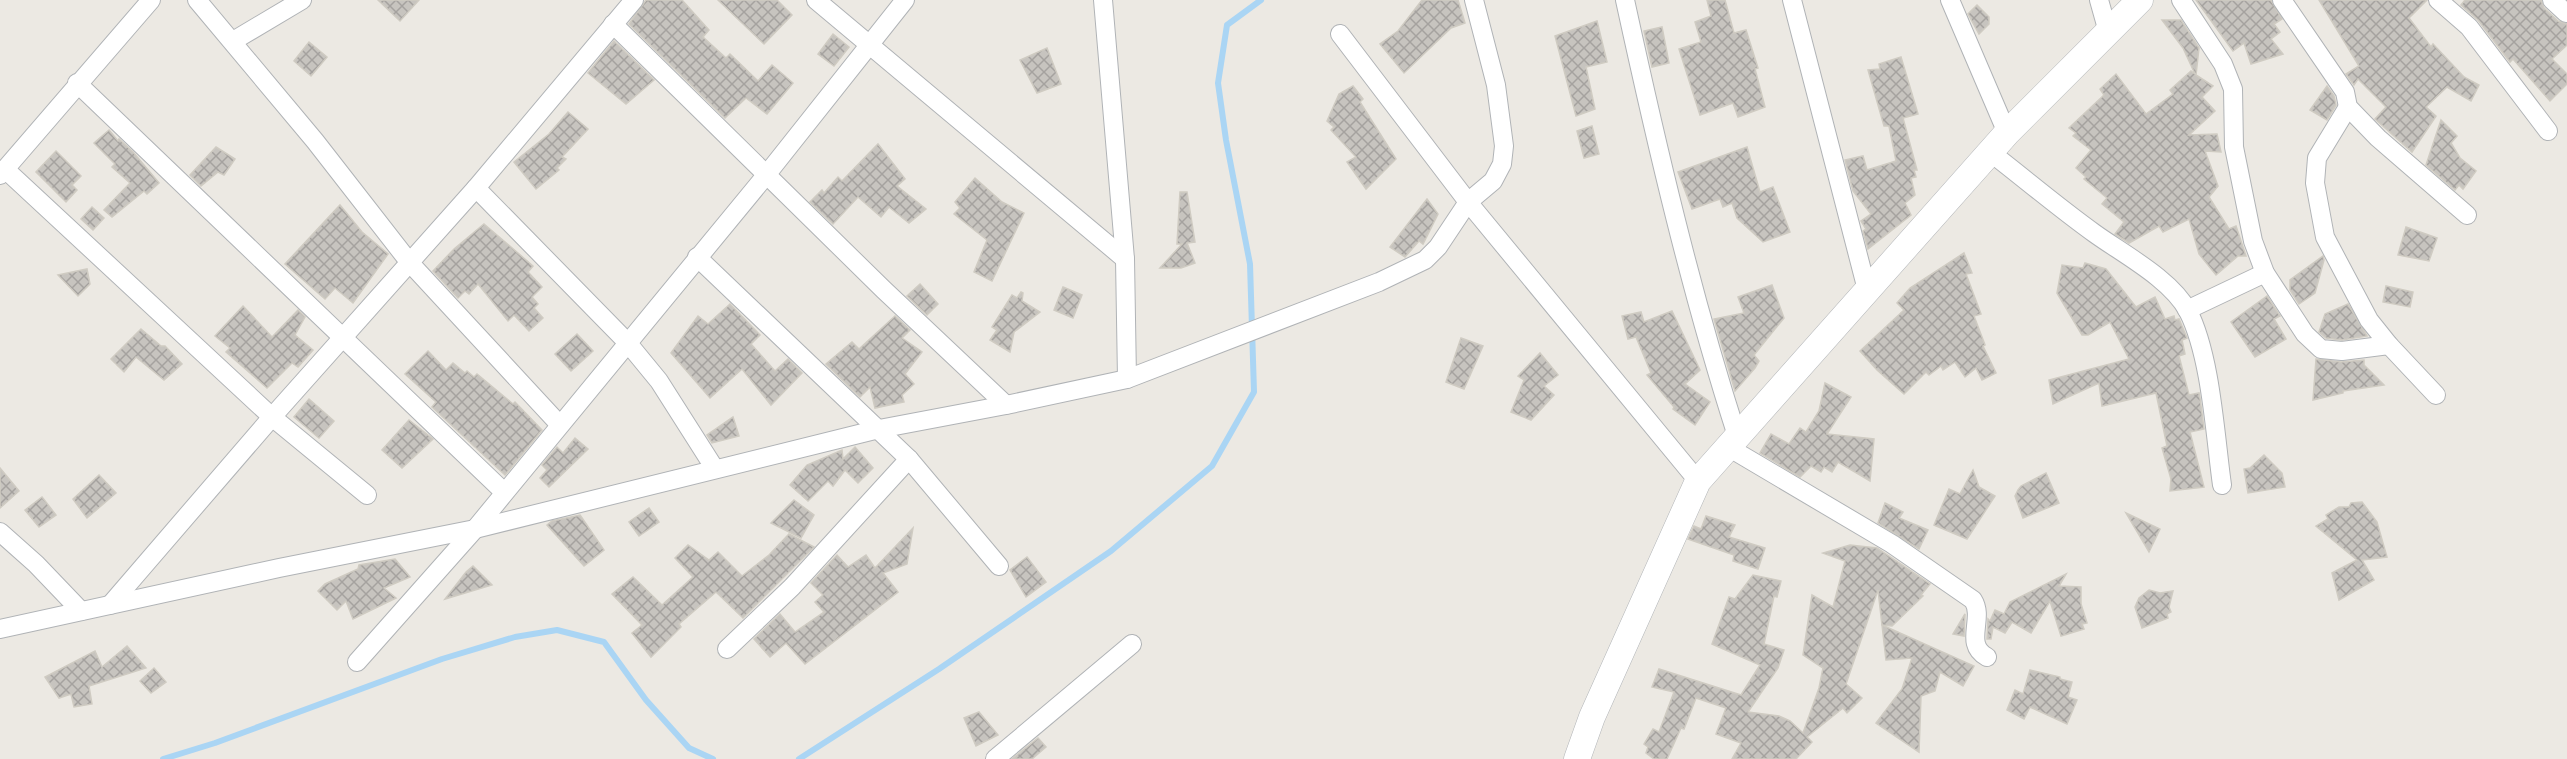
<svg xmlns="http://www.w3.org/2000/svg" width="2567" height="759" font-family="Quicksand,sans-serif">
	<style>
		.lines { fill: none; stroke-linecap: round; stroke-linejoin: round }
		.stream { stroke: #aad5f4; stroke-width: 6 }
		.building { fill: url(#building-cross-hatch); stroke: #cfcbc2; stroke-width: 1.5 }
		.street-casing { stroke: #b0b3b6; stroke-width: 20 }
		.secondary-casing { stroke: #b2b5b8; stroke-width: 27 }
		.street { stroke: #fff; stroke-width: 18 }
		.secondary { stroke: #fff; stroke-width: 26 }
	</style>
	<defs>
		<pattern id="building-cross-hatch" width="8" height="8" patternUnits="userSpaceOnUse" patternTransform="scale(1.5)"><rect width="8" height="8" fill="#c7c4bf"/><path d="M0 0l8 8M0 8l8-8" fill="none" stroke="#a5a29f"/></pattern>
	</defs>
	<rect width="100%" height="100%" fill="#ece9e3"/>
	<g class="lines">
		<!-- stream -->
		<g class="stream">
			<polyline points="163,759 215,743 442,659 515,637 557,630 604,642 646,700 689,748 713,759"/>
			<polyline points="799,759 939,669 1111,551 1212,466 1254,392 1250,264 1226,140 1218,83 1227,25 1261,0"/>
		</g>
	</g>
	<!-- building -->
	<g class="building">
		<polygon points="378,0 419,0 400,21"/>
		<polygon points="646,0 682,0 709,30 703,37 726,58 730,54 758,81 772,65 793,83 767,114 746,98 725,118 629,24"/>
		<polygon points="718,0 777,0 792,15 764,44"/>
		<polygon points="1422,0 1458,0 1465,23 1451,28 1404,73 1380,44 1398,31"/>
		<polygon points="1707,0 1725,0 1734,33 1746,30 1758,68 1755,69 1765,107 1738,117 1733,103 1700,115 1679,49 1701,42 1695,22 1711,16"/>
		<polygon points="2196,0 2271,0 2282,19 2274,24 2280,32 2271,39 2283,54 2251,64 2244,43 2233,51"/>
		<polygon points="2319,0 2427,0 2409,18 2431,47 2433,44 2464,77 2479,85 2471,101 2447,87 2426,107 2436,116 2412,152 2375,119 2386,107 2358,79 2354,85 2346,74 2359,66"/>
		<polygon points="2465,0 2541,0 2544,8 2558,21 2567,24 2567,45 2552,59 2567,74 2567,84 2550,101 2513,59 2510,62 2478,20 2461,5"/>
		<polygon points="1977,5 1989,17 1989,24 1979,34 1968,14"/>
		<polygon points="2162,20 2181,20 2199,48 2196,75 2213,86 2202,97 2215,111 2189,135 2217,134 2221,152 2205,151 2218,186 2209,197 2229,229 2236,226 2246,256 2238,256 2216,275 2199,254 2189,219 2163,232 2159,226 2129,243 2115,234 2124,222 2102,204 2107,198 2084,179 2086,177 2076,168 2091,150 2073,136 2076,133 2069,128 2104,95 2100,89 2116,74 2146,114 2173,94 2170,90 2191,71 2195,74 2183,48"/>
		<polygon points="1597,21 1607,62 1586,67 1595,109 1576,116 1555,36"/>
		<polygon points="1662,27 1669,63 1652,67 1644,31"/>
		<polygon points="833,34 849,47 834,66 818,54"/>
		<polygon points="614,41 654,80 626,104 588,73"/>
		<polygon points="309,42 327,57 311,76 294,61"/>
		<polygon points="1047,48 1061,84 1037,93 1020,60"/>
		<polygon points="1901,57 1918,114 1903,118 1917,170 1914,170 1916,177 1911,178 1915,195 1905,203 1911,215 1868,249 1863,231 1866,229 1861,221 1871,214 1853,191 1845,160 1863,156 1867,170 1896,161 1889,126 1884,126 1868,70 1880,69 1879,64"/>
		<polygon points="1353,86 1363,99 1360,102 1396,159 1366,189 1347,162 1356,157 1331,130 1334,127 1327,121 1339,94"/>
		<polygon points="2327,86 2334,96 2336,105 2327,120 2310,110"/>
		<polygon points="568,112 588,129 562,157 566,159 557,168 559,170 536,189 514,162 549,134"/>
		<polygon points="2441,120 2457,136 2451,143 2460,158 2476,171 2463,189 2459,185 2455,190 2426,165"/>
		<polygon points="1592,126 1599,154 1584,158 1577,131"/>
		<polygon points="109,130 118,141 119,139 133,152 159,183 147,194 144,191 112,217 104,210 130,183 112,167 115,164 94,143"/>
		<polygon points="878,144 905,179 897,186 926,209 909,223 889,207 881,217 858,197 833,224 810,202 822,190 824,193 838,177 842,181"/>
		<polygon points="216,147 235,159 224,175 218,172 201,186 190,175"/>
		<polygon points="1747,147 1760,192 1773,187 1790,232 1763,242 1737,218 1732,203 1723,207 1720,199 1692,209 1678,172"/>
		<polygon points="56,151 81,176 72,185 77,190 66,202 36,172"/>
		<polygon points="975,178 1002,202 1024,213 992,281 974,272 987,240 954,214 960,208 955,202"/>
		<polygon points="1180,192 1187,192 1195,242 1187,243 1195,263 1181,268 1160,268 1182,244 1177,244"/>
		<polygon points="1427,199 1438,214 1423,244 1419,241 1405,257 1390,247"/>
		<polygon points="340,205 362,232 388,254 353,303 335,288 325,299 285,264"/>
		<polygon points="92,207 104,218 93,230 81,219"/>
		<polygon points="484,224 533,266 528,272 542,287 532,297 538,304 534,308 543,318 529,331 514,315 508,321 478,284 469,294 465,291 458,298 433,271 454,249"/>
		<polygon points="2406,227 2437,238 2429,261 2398,255"/>
		<polygon points="1964,253 1972,273 1966,274 1981,314 1974,316 1985,345 1983,346 1996,373 1982,380 1976,368 1965,377 1955,362 1943,370 1941,366 1929,375 1926,372 1904,394 1877,370 1860,351 1904,310 1897,303 1910,288"/>
		<polygon points="2323,256 2324,260 2315,293 2299,304 2290,290 2290,280"/>
		<polygon points="2085,263 2106,269 2136,307 2155,297 2165,319 2174,316 2175,320 2179,319 2187,338 2182,340 2185,354 2179,356 2189,395 2199,393 2200,398 2204,429 2190,432 2204,487 2170,491 2171,479 2162,448 2167,446 2156,393 2102,406 2099,383 2053,404 2049,380 2129,359 2110,322 2088,335 2082,335 2057,293 2062,265 2083,268"/>
		<polygon points="87,269 90,284 78,296 58,275"/>
		<polygon points="920,284 938,304 927,315 907,296"/>
		<polygon points="1772,285 1784,318 1754,355 1759,361 1755,368 1735,391 1714,319 1744,313 1738,297"/>
		<polygon points="2386,286 2413,292 2410,307 2383,302"/>
		<polygon points="1063,287 1082,295 1073,318 1054,310"/>
		<polygon points="1021,292 1023,293 1022,301 1040,312 1014,332 1010,352 990,340 997,330 992,327 1012,295 1017,298"/>
		<polygon points="2267,296 2280,316 2274,319 2286,339 2255,357 2231,322"/>
		<polygon points="730,304 760,335 751,344 775,371 788,359 802,373 771,405 742,369 710,398 671,353 698,316 708,324"/>
		<polygon points="2348,304 2367,336 2342,340 2326,338 2319,332 2325,314"/>
		<polygon points="243,306 272,337 298,310 305,317 295,335 313,350 298,367 292,363 267,388 226,352 230,348 215,336"/>
		<polygon points="1672,311 1700,370 1685,384 1710,402 1695,425 1673,409 1674,407 1647,375 1651,373 1636,337 1628,339 1622,316 1641,312 1644,322"/>
		<polygon points="895,316 910,330 902,338 922,352 905,374 914,384 902,395 904,402 875,408 870,387 860,397 826,364 852,342 859,349"/>
		<polygon points="141,329 161,346 165,346 182,364 164,380 136,357 124,372 111,359"/>
		<polygon points="577,334 593,351 571,371 555,354"/>
		<polygon points="1461,338 1483,346 1464,389 1446,382"/>
		<polygon points="428,351 446,370 453,363 465,373 467,371 474,377 477,374 513,404 515,402 542,430 505,475 432,407 436,402 405,374"/>
		<polygon points="1540,353 1558,375 1544,386 1554,395 1531,420 1511,412 1524,380 1518,376"/>
		<polygon points="2316,359 2341,362 2364,360 2364,365 2384,385 2343,391 2343,393 2313,400"/>
		<polygon points="1825,383 1851,397 1827,434 1874,439 1870,481 1838,462 1832,472 1824,467 1821,472 1811,466 1800,477 1760,453 1771,434 1789,444 1800,428 1806,432 1819,411"/>
		<polygon points="309,399 334,421 319,438 294,417"/>
		<polygon points="733,417 739,436 712,443 707,435"/>
		<polygon points="409,420 433,439 402,468 382,450"/>
		<polygon points="575,438 588,449 549,487 540,478 547,470 542,465 557,447 563,453"/>
		<polygon points="855,447 873,468 858,483 845,470 833,486 828,481 808,501 790,485 807,465 842,450 843,459"/>
		<polygon points="2264,455 2282,473 2285,487 2248,493 2244,469 2250,468"/>
		<polygon points="0,468 19,491 0,508"/>
		<polygon points="1973,470 1979,487 1995,496 1967,539 1934,525 1949,489 1960,494"/>
		<polygon points="2046,473 2059,503 2023,518 2015,496 2018,490 2021,486"/>
		<polygon points="99,475 116,493 87,518 73,499"/>
		<polygon points="42,497 56,515 39,527 25,510"/>
		<polygon points="794,500 814,515 801,538 771,523"/>
		<polygon points="2362,502 2377,522 2387,557 2362,560 2374,580 2339,600 2332,573 2357,560 2316,526 2328,519 2326,515 2339,507 2349,507 2351,503"/>
		<polygon points="1885,503 1903,512 1899,518 1928,530 1919,549 1878,523"/>
		<polygon points="649,508 659,522 639,536 629,522"/>
		<polygon points="2126,513 2160,529 2149,552"/>
		<polygon points="580,515 604,550 584,566 547,525 552,521"/>
		<polygon points="1706,516 1735,525 1729,537 1765,548 1758,569 1733,561 1734,555 1688,539 1694,526 1701,529"/>
		<polygon points="913,528 907,564 883,573 898,592 805,664 786,643 770,657 754,639 780,614 795,632 824,612 815,602 823,595 811,583 837,555 848,567 866,555 875,568"/>
		<polygon points="789,534 814,547 743,618 716,592 679,624 681,627 651,657 632,633 642,625 612,594 633,577 662,605 693,577 675,558 688,545 709,560 718,552 742,576 769,555"/>
		<polygon points="1850,545 1877,548 1930,584 1921,595 1923,596 1892,626 1882,625 1878,590 1846,684 1862,698 1847,713 1843,708 1807,737 1812,742 1796,759 1732,759 1741,743 1716,734 1726,708 1696,698 1684,729 1681,728 1667,759 1654,759 1646,753 1648,747 1644,744 1653,729 1659,732 1674,692 1652,687 1659,669 1741,695 1760,665 1712,644 1729,597 1735,599 1753,575 1781,581 1777,597 1774,596 1764,644 1784,650 1778,668 1748,712 1779,716 1790,721 1803,733 1819,688 1823,668 1803,655 1812,595 1833,607 1845,561 1823,553"/>
		<polygon points="1027,557 1046,582 1026,597 1010,570"/>
		<polygon points="395,559 410,577 384,588 396,598 353,619 346,601 337,610 318,591 325,584 358,569 359,565"/>
		<polygon points="473,566 492,585 445,599 466,572"/>
		<polygon points="2066,574 2059,586 2081,587 2081,604 2087,623 2082,624 2084,629 2061,636 2050,601 2031,633 2012,622 2005,633 1993,627 1991,639 1987,639 1988,619 1990,621 1995,610 2004,614 2010,602"/>
		<polygon points="2149,590 2160,593 2173,591 2169,607 2171,612 2167,614 2168,618 2142,628 2135,607 2139,598"/>
		<polygon points="1965,614 1964,636 1953,634"/>
		<polygon points="1882,625 1974,666 1963,686 1940,672 1935,691 1921,696 1919,752 1876,723 1902,689 1912,658 1886,660"/>
		<polygon points="127,646 146,668 89,686 92,704 74,707 71,694 59,698 45,677 95,651 102,667"/>
		<polygon points="154,668 166,682 151,693 140,681"/>
		<polygon points="2030,670 2060,677 2060,679 2072,682 2068,697 2077,700 2067,724 2030,707 2024,719 2007,710 2015,690 2023,694"/>
		<polygon points="979,712 998,735 976,746 964,718"/>
		<polygon points="1038,738 1046,747 1032,759 1012,759"/>
	</g>
	<g class="lines">
		<defs>
			<g id="street">
				<polyline points="197,0 315,141 410,263 559,424"/>
				<polyline points="816,0 1125,259"/>
				<polyline points="1103,0 1125,259 1127,379"/>
				<path d="M1625,0c32,147 66,293 112,436"/>
				<polyline points="1792,0 1867,290"/>
				<polyline points="1950,0 2007,133"/>
				<polyline points="2099,0 2108,32"/>
				<polyline points="2181,0 2223,64 2233,89 2234,147 2253,241 2265,273 2305,334 2321,349 2342,351 2389,345"/>
				<polyline points="2282,0 2345,92 2348,107 2378,138 2467,215"/>
				<polyline points="2438,0 2469,27 2548,131"/>
				<polyline points="2552,0 2566,13"/>
				<polyline points="613,24 884,290 1006,405"/>
				<polyline points="1340,34 1468,202 1698,481"/>
				<polyline points="233,41 302,0"/>
				<polyline points="77,83 504,492"/>
				<polyline points="2348,107 2317,158 2315,183 2325,237 2369,320 2389,345 2436,395"/>
				<path d="M1990,152c35,27 69,56 104,81 29,21 77,46 94,78 23,45 27,124 34,174"/>
				<polyline points="5,169 272,417 367,495"/>
				<polyline points="0,175 151,0"/>
				<polyline points="476,188 627,342 659,381 715,469"/>
				<polyline points="697,257 909,459 999,566"/>
				<polyline points="2187,310 2265,273"/>
				<path d="M1728,447l164,97 81,56c12,19 -10,44 14,57"/>
				<polyline points="0,532 36,564 81,611"/>
				<polyline points="110,605 272,417 476,188 634,0"/>
				<polyline points="0,629 279,568 475,529 879,429 1006,405 1127,379 1379,282 1425,260 1438,247 1468,202 1493,181 1502,164 1504,146 1496,85 1474,0"/>
				<polyline points="727,649 792,587 909,459"/>
				<polyline points="357,662 475,529 767,174 905,0"/>
				<polyline points="995,759 1132,644"/>
			</g>
			<polyline id="secondary" points="1577,759 1592,717 1698,481 2007,133 2140,0"/>
		</defs>
		<!-- street casing -->
		<use href="#street" class="street-casing"/>
		<!-- secondary casing -->
		<use href="#secondary" class="secondary-casing"/>
		<!-- street -->
		<use href="#street" class="street"/>
		<!-- secondary -->
		<use href="#secondary" class="secondary"/>
	</g>
</svg>
